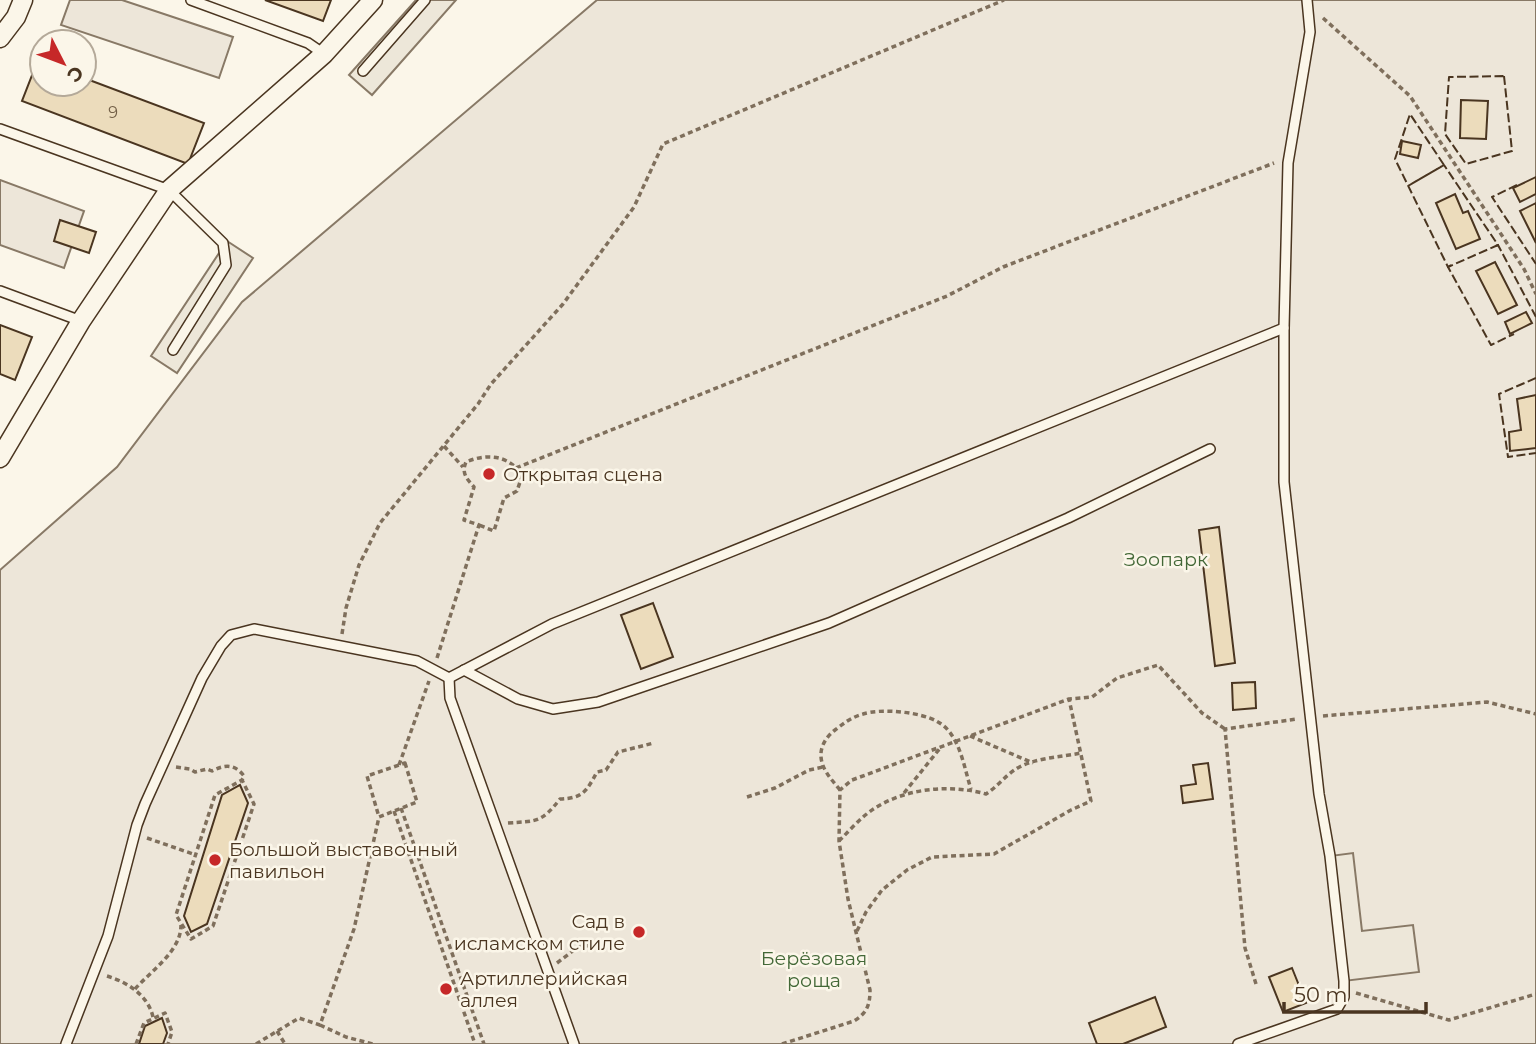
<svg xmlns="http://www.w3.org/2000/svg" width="1536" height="1044" font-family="Montserrat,sans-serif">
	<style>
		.green { fill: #ede6d9; stroke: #887966; stroke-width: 2 }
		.parking { fill: #ede7d9; stroke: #887966; stroke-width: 2 }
		.building { fill: #ecdcbc; stroke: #4a3520; stroke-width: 2 }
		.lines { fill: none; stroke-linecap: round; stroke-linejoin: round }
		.lane-casing { stroke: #4a3520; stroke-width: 12 }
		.street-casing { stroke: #4a3520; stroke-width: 21 }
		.path { stroke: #7f6f5c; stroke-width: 3.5; stroke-dasharray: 5 3.5; stroke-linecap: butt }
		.lane { stroke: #fbf6e9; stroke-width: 9 }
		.street { stroke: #fbf6e9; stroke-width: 18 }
		.fence { stroke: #4a3520; stroke-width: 2; stroke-dasharray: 9 3.5; stroke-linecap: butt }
		.poi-dot { fill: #c62828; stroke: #fbf6e9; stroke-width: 2.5 }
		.labels { text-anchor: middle; stroke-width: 5; stroke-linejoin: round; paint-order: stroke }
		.number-label { font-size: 16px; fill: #725f47 }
		.poi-label { font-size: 19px; fill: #4a3520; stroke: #fbf6e9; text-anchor: start }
		.park-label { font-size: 19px; fill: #436837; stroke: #fbf6e9 }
	</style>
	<rect width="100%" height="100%" fill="#fbf6e9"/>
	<!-- green -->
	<g class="green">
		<polygon points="70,0 122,0 233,37 219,78 61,25"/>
		<polygon points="597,0 1536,0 1536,1044 0,1044 0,570 117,467 242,302"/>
		<polygon points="0,180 84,211 64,268 0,245"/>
	</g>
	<!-- parking -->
	<g class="parking">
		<polygon points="416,0 456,0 372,95 349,75"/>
		<polygon points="227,241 253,258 177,373 151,356"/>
		<polygon points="1353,853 1362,931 1413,925 1419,972 1344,981 1330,856"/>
	</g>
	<!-- building -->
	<g class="building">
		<polygon points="265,0 331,0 323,21"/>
		<polygon points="38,60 42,61 42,84 84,84 84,78 204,123 188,164 22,101"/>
		<polygon points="1461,100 1488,101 1486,139 1460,138"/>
		<polygon points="1402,141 1421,145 1418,158 1400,154"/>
		<polygon points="1536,177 1536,194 1520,202 1513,188"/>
		<polygon points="1455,194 1463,213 1468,211 1480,239 1456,249 1436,203"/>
		<polygon points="1536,203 1536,243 1520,211"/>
		<polygon points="60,220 96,232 89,253 54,241"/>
		<polygon points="1495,262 1517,305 1498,314 1476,271"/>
		<polygon points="1526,312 1532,323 1510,334 1505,322"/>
		<polygon points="0,325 32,337 15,380 0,374"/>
		<polygon points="1536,395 1536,448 1510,451 1509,432 1521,430 1517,399"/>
		<polygon points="1219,527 1235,663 1215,666 1199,530"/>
		<polygon points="653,603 673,657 641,669 621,615"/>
		<polygon points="1255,682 1256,708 1233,710 1232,683"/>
		<polygon points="1208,763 1213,799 1183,803 1181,786 1196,784 1193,765"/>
		<polygon points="240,785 248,803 207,924 191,932 184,916 222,795"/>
		<polygon points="1292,968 1306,1003 1283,1012 1269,977"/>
		<polygon points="1155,997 1166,1027 1123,1044 1097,1044 1089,1023"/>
		<polygon points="162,1018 167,1033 163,1044 139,1044 145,1026"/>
	</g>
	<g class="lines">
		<defs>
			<g id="lane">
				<polyline points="191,0 308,43 324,54"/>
				<polyline points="363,71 425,0"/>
				<polyline points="0,129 169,190 223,243 226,265 173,350"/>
				<polyline points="0,291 81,321"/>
				<polyline points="464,670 518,699 553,709 598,702 829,623 1068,518 1210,449"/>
				<polyline points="449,678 450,698 574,1044"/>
				<polyline points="66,1044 108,936 137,825 145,804 202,678 221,646 231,635 254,629 417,661 449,678 552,624 1284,328"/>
				<polyline points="1238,1044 1337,1009 1344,997 1344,981 1330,856 1319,794 1284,482 1284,328 1288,163 1310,32 1307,0"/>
			</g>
			<g id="street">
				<polyline points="0,38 16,17 23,0"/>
				<polyline points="0,458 81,321 169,190 324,54 373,0"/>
			</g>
		</defs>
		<!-- lane casing -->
		<use href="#lane" class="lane-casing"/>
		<!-- street casing -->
		<use href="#street" class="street-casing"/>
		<!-- path -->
		<g class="path">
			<polyline points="1323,18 1410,96 1524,269 1536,294"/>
			<polyline points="444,446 463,467"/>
			<polyline points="516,468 947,296 1003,267 1274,163"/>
			<polyline points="342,634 346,608 359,565 380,523 478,404 491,384 563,304 634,207 663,144 1004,0"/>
			<path d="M437,658l42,-133 -15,-5 10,-33c-7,-8 -13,-14 -8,-25 21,-9 44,-7 56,14l-5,15 -13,7 -10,33 -15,-6"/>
			<polyline points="1323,716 1487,702 1536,714"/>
			<polyline points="970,736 1033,763"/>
			<polygon points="405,763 417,802 379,817 367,776"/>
			<polyline points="399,765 429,681"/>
			<path d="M176,767l14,2 5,3 12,-3 5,2c12,-6 22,-8 32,5l-2,4 12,24 -41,122 -22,13 -15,-24 39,-120 27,-15"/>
			<path d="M840,790c-8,-10 -18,-20 -19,-33 -1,-11 6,-21 14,-27 9,-7 17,-13 28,-16 18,-6 59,-2 75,8 22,12 26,46 33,67"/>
			<polyline points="904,793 941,747"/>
			<polyline points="747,797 775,788 809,770 823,767"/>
			<polyline points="401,808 484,1044"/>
			<polyline points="394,811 475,1044"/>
			<path d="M508,823c29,-2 33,0 52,-24 23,-1 26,-7 37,-27l9,-2 12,-18 36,-9"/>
			<polyline points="147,838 196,855"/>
			<path d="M839,841c11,-11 23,-25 36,-33 32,-20 75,-24 111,-14 11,-7 20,-19 30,-25 17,-11 45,-12 65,-16"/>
			<polyline points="857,931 866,912 882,890 907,870 932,857 994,854 1071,810 1091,801 1069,699"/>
			<polyline points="557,963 578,947 595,945"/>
			<path d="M107,976c20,6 41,19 46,41"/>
			<polyline points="1256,984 1245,948 1225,729 1297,719"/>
			<path d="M135,989c17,-19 46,-38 46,-64"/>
			<polyline points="1356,993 1449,1020 1536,994"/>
			<polyline points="320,1025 346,1037 373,1044"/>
			<polyline points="277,1031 285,1044"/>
			<polyline points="136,1044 144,1023 165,1013 172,1032 168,1044"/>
			<polyline points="256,1044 299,1018 320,1025 354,929 379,817"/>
			<path d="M782,1044l72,-23c13,-8 16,-16 16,-31l-22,-91 -9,-58 1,-51 12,-10 217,-81 23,-2 25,-19 41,-13 44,48 23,16"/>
		</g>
		<!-- lane -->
		<use href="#lane" class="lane"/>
		<!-- street -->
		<use href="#street" class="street"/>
		<!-- fence -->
		<g class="fence">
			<polygon points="1504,76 1512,151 1466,164 1445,134 1449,77"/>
			<polyline points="1517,185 1492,197 1536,264"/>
			<polyline points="1408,186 1444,165 1498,245 1448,267 1395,159 1410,114 1444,165 1408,186"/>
			<polyline points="1496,246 1498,245 1536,317"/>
			<polyline points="1451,265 1448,267 1491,345 1514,334"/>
			<polyline points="1536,378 1499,394 1508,457 1536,453"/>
		</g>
	</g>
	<!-- markers -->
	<g class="poi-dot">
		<circle cx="489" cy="474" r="7"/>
		<circle cx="215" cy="860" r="7"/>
		<circle cx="639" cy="932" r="7"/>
		<circle cx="446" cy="989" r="7"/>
	</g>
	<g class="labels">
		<!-- number labels -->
		<g class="number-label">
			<text x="113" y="118">9</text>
		</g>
		<!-- poi labels -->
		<g class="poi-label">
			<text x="503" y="481">Открытая сцена</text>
			<text x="229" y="856">Большой выставочный<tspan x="229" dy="22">павильон</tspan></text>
			<text x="625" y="928" text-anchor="end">Сад в<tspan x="625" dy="22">исламском стиле</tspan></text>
			<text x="460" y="985">Артиллерийская<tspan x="460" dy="22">аллея</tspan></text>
		</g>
		<!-- park labels -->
		<g class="park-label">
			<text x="1166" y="566">Зоопарк</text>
			<text x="814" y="965">Берёзовая<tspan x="814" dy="22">роща</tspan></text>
		</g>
	</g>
	<!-- north arrow -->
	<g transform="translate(63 63) rotate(132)"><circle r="33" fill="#fbf6e9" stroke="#b4a999" stroke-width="2"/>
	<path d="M0-5L12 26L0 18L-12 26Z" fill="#c62828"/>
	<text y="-10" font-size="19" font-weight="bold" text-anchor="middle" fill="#4a3520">С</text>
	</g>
	<!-- scale -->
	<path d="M1284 1002v10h142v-10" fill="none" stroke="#4a3520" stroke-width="3.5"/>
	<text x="1294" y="1002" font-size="21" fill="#4a3520" stroke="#fbf6e9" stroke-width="5" paint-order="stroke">50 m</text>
</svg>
